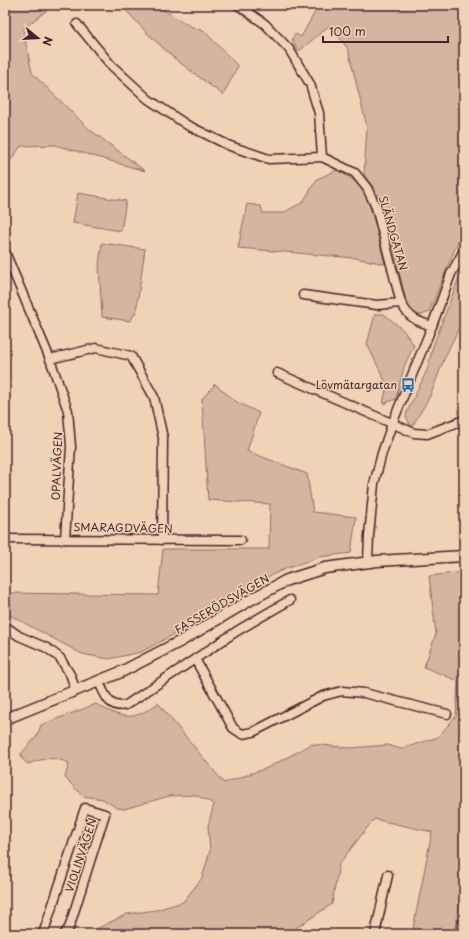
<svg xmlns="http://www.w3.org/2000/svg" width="469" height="939" font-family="'Playpen Sans',sans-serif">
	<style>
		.green { fill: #d5b5a0; stroke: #906a66 }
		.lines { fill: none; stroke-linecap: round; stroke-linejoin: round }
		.minor-casing { stroke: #4a1f2b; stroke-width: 11 }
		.tertiary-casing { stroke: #4a1f2b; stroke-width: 13 }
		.minor { stroke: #f0d3b6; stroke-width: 8 }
		.tertiary { stroke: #f0d3b6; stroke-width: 10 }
		.labels { text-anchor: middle; stroke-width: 3; stroke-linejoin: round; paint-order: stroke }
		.street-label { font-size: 11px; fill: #4a1f2b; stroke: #f0d3b6 }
		.poi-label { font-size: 11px; fill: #4a1f2b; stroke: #f0d3b6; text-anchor: end }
	</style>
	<rect width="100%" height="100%" fill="#f0d3b6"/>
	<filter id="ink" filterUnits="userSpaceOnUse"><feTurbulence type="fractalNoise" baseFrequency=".025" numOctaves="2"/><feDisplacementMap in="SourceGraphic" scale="8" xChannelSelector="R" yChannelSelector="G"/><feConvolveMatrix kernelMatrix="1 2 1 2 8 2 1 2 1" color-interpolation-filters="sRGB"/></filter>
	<g filter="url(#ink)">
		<!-- green -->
		<g class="green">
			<polygon points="5,5 67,5 51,7 23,29 32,73 89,129 145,171 55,145 21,146 5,168"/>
			<polygon points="121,5 156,5 188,25 205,32 238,66 223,95 174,58 148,34"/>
			<polygon points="303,5 464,5 464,230 461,234 429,312 422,315 416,315 411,310 406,301 392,242 377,193 364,174 367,127 348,49 330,25 298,52 292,39 295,34 301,37 315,12"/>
			<path d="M337,170c8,5 17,9 23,16 11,13 20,60 25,78l-30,-6 -117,-10 9,-44 14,2 2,7h20l20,-11 14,-23z"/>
			<polygon points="78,193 126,201 121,231 73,223"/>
			<polygon points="102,243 145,249 136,312 130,321 102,317 99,265"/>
			<polygon points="464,264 464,317 445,357 430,396 413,425 410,425 406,416 407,412 428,368 432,349"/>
			<polygon points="375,314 384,314 403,330 414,345 404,367 396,399 383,404 387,385 367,344"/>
			<polygon points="215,384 235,401 259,413 247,451 307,474 313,512 356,517 351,553 319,557 285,569 254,583 219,610 141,652 109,659 82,654 6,613 5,593 158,595 163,549 269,549 270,504 208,500 202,399"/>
			<path d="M464,572v309l-10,53h-42l20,-102 -58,-13 -35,45 -7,40 -45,30h-201l41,-20 29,-4 27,-8 19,-24 8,-27 -2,-25 6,-22 -18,-9 -27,1 -45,13 -7,-1 -14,-9 -20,-3 -18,-18 4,-15c-16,-7 -25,-5 -41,1l-6,-5 -1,-5 16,-18 4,-11 55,-21c26,15 37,18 62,-1l66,80 43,-15 45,-24 38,4 38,-3 13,4 37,-12 18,-21 2,-35 -34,-14 12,-33 -7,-58z"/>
		</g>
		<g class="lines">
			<defs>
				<g id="minor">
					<polyline points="238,5 265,24 289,49 310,84 319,113 322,157"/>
					<path d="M77,24l34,41 37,34 39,26 43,21 39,13 53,-2 33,16 12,15 9,19 25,96c8,15 15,18 31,23"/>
					<polyline points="5,252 50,359"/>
					<polyline points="303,295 377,305 401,303"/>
					<polyline points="277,373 414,433 427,434 464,420"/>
					<polyline points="5,539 241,540"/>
					<polyline points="65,539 71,446 68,411 50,359 96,348 131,356 154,397 163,438 162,540"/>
					<polyline points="368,562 369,536 374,484 382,453 392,424 432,326 451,274 464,250"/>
					<polyline points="290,600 237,631 195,659 233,728 242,734 253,732 323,696 342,691 364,693 447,714"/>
					<polyline points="5,626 19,636 47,648 60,658 71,676 75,690"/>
					<path d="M99,682c6,13 10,27 27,23l69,-46"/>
					<polyline points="43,934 85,808 105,814 69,928 64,934"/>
					<polyline points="375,934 388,875"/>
				</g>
				<g id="tertiary">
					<polyline points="5,719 121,672 181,641 252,599 287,580 325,568 377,561 464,556"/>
					<polyline points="461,934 464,921"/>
				</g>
			</defs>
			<!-- minor casing -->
			<use href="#minor" class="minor-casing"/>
			<!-- tertiary casing -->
			<use href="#tertiary" class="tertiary-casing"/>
			<!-- minor -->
			<use href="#minor" class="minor"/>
			<!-- tertiary -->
			<use href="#tertiary" class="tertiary"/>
		</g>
	</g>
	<!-- icons -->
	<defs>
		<symbol id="bus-bare" viewBox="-9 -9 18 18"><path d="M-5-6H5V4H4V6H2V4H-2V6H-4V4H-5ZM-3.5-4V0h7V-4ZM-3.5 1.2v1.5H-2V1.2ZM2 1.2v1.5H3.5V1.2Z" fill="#1f6fb2" stroke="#f0d3b6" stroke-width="2.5" paint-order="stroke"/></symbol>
	</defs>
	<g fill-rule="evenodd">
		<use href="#bus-bare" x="398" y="375" width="20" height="20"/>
	</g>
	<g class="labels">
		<!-- street labels -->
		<g class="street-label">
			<text transform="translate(393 233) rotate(74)" y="4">SLÄNDGATAN</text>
			<text transform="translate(57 466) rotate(-88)" y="4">OPALVÄGEN</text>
			<text transform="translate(123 528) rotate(1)" y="4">SMARAGDVÄGEN</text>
			<text transform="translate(222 604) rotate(-30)" y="4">FASSERÖDSVÄGEN</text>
			<text transform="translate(81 855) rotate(-72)" y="4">VIOLINVÄGEN</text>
		</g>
		<!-- poi labels -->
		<g class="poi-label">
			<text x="397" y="389">Lövmätargatan</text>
		</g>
	</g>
	<!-- margin -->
	<rect width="469" height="939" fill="none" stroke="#f0d3b6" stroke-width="20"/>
	<rect x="10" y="10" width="449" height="919" fill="none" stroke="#4a1f2b" stroke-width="1.5" filter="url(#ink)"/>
	<!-- north arrow -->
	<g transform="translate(38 38) rotate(108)" stroke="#f0d3b6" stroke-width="3" paint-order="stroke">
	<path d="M0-3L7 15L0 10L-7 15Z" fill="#4a1f2b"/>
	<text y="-6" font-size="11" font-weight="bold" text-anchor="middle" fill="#4a1f2b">N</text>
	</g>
	<!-- scale -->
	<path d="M323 36v6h125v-6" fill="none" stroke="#4a1f2b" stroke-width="2"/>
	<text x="329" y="36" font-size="12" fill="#4a1f2b" stroke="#f0d3b6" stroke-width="3" paint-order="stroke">100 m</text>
</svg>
